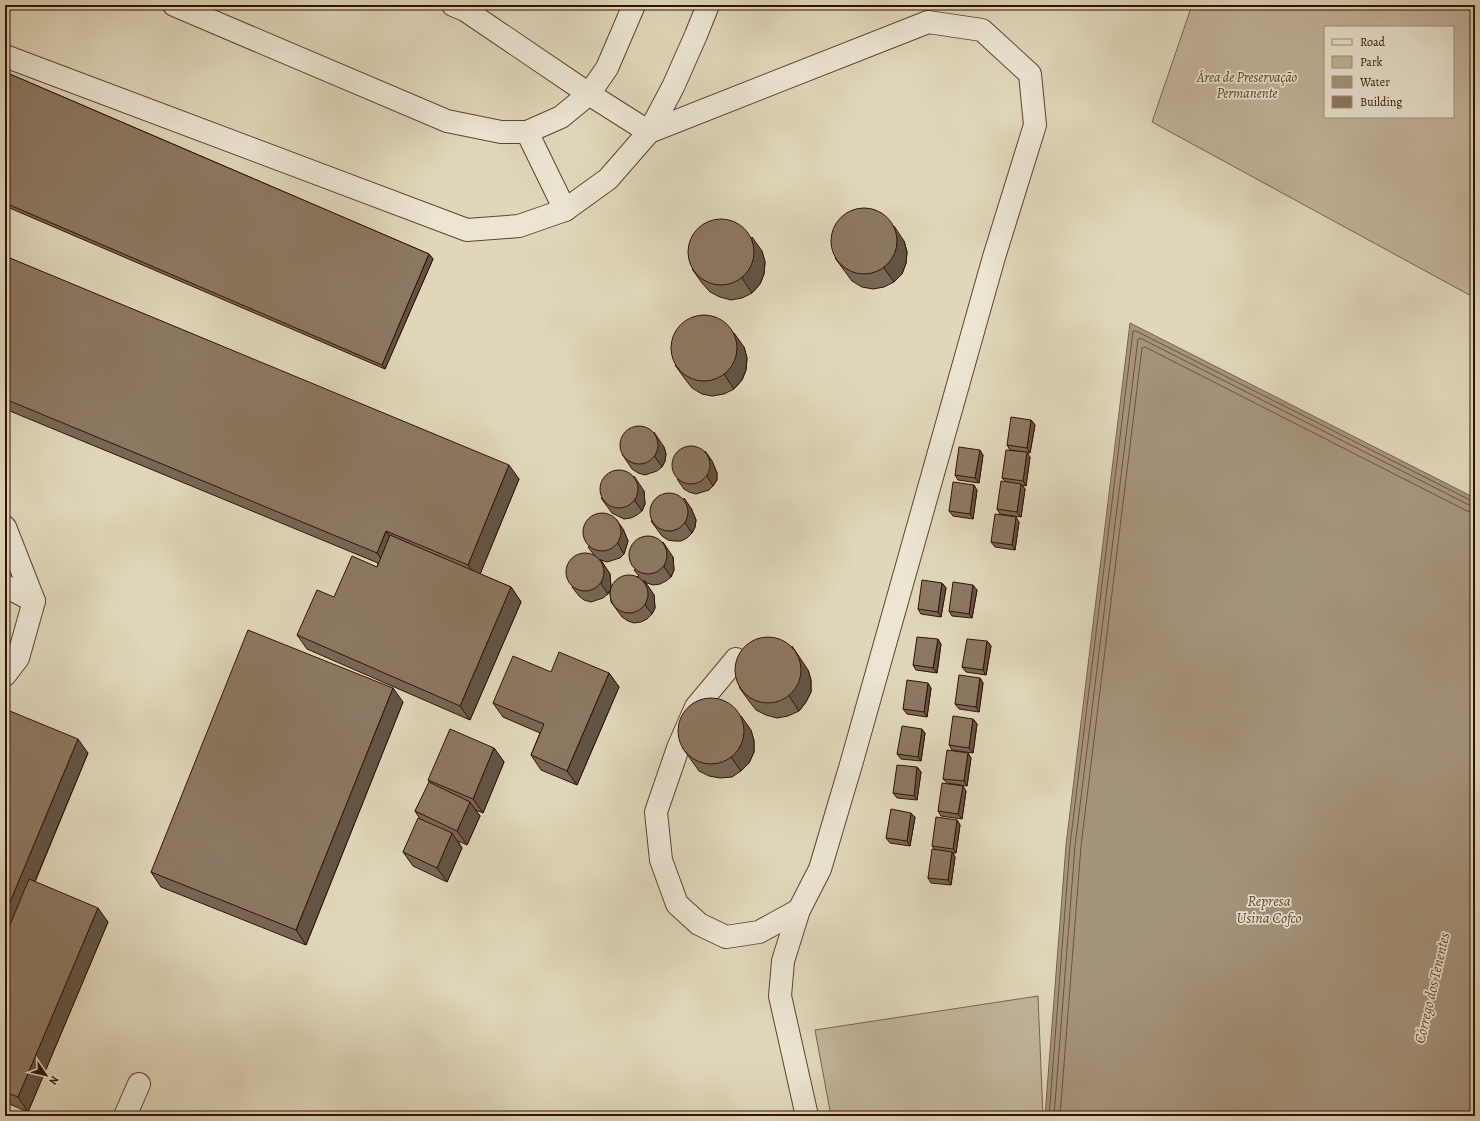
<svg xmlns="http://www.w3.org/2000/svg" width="1480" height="1121" font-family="Alegreya,serif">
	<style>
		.green { fill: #c2b59b; stroke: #7a634f; fill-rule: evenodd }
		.water { fill: #a5947c; stroke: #77604c }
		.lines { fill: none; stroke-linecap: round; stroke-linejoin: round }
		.shore { stroke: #6c5240; stroke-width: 1 }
		.minor-casing { stroke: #5e4231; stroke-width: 24 }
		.minor { stroke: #ebe5d2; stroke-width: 22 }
		.wall { fill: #786754; stroke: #321103 }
		.shaded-wall { fill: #625445; stroke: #321103 }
		.building { fill: #8c7862; stroke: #321103 }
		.labels { text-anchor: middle; stroke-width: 3.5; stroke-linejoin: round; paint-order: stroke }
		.park-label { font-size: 14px; font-style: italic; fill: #5d4231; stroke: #ebe5d2 }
		.water-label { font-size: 15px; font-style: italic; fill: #604533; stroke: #ebe5d2 }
	</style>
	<rect width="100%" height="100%" fill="#e0d7ba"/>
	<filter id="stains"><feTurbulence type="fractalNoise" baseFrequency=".005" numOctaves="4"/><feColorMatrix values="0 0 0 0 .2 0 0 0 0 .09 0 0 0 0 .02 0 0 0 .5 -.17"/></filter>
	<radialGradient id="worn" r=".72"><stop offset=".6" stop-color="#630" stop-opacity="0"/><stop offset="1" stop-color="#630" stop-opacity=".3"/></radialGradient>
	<!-- green -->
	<g class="green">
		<path d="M1192,5h283v293l-323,-176zM1325,27h128v90h-128z"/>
		<polygon points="1038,996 1043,1116 831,1116 815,1030"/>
	</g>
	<!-- water -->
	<polygon class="water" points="1130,323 1475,498 1475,1116 1045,1116 1066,845"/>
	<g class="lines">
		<!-- shore -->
		<g class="shore">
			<polyline points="1049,1116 1070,845 1133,331 1136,331 1472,501 1475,501"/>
			<polyline points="1054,1116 1075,846 1138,339 1140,338 1469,505 1475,506"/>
			<polyline points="1060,1116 1081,846 1142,348 1145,347 1467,511 1475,512"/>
		</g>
		<defs>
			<g id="minor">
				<polyline points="174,5 447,121 501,132 527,132 561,117 589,94 607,68 634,5"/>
				<polyline points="453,5 465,10 589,94 649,132 928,22 982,30 1030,74 1035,125 994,257 852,761 820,869 799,910 783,961 780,996 807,1116"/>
				<polyline points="5,56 467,230 519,226 565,210 608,179 649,132 673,87 696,35 708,5"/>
				<polyline points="527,132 565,210"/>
				<polyline points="5,527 34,601 18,658 5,675"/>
				<polyline points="5,586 34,601"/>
				<polyline points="736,659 696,707 678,748 656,812 661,860 677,904 699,924 726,937 759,932 799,910"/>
				<polyline points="125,1116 139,1084"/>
			</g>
		</defs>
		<!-- minor casing -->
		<use href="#minor" class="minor-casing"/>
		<!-- minor -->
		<use href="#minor" class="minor"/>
	</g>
	<!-- wall -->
	<g class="wall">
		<polygon points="5,72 429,254 433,259 385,369 5,206"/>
		<polygon points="904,241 907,252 906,263 902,274 894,282 884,287 873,289 862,287 852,281 835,258"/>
		<polygon points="762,251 765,262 764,274 760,284 752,293 742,298 731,300 720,297 710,292 702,283 692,269"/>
		<polygon points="5,256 519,479 480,574 511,587 521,602 470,720 307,649 297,635 377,567 378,563 5,409"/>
		<polygon points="744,347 747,358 746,370 742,380 734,389 724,394 712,396 702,394 692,388 685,379 675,365"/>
		<polygon points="1031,420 1035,425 1030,453 1010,450 1007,445"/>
		<polygon points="664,447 666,454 665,461 662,467 657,471 645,475 638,473 632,469 622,454"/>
		<polygon points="705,451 712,461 717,473 717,480 713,486 709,490 696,494 689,492 684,489 677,479"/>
		<polygon points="983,455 979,483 958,480 955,475"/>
		<polygon points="1030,457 1026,486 1022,485 1025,489 1021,517 1000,514 997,509 1005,481 1002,478"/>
		<polygon points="977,490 973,519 953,516 949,511"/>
		<polygon points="644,491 645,504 642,511 637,515 631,518 624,519 612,513 601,498"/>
		<polygon points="691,508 696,520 695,527 692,533 687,538 681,541 674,541 668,540 662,536 651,521"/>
		<polygon points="1019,522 1015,550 995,547 991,542"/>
		<polygon points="623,529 628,541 624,554 620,558 607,562 601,560 610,574 611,587 639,576 634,570 673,557 674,570 671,577 666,581 660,584 653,585 647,583 645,582 654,595 655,608 652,614 647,619 641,622 634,623 628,621 622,617 611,602 610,591 608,594 603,598 591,602 584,600 579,596 572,587 594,555 588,547"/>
		<polygon points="942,583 946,588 941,617 921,614 918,609"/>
		<polygon points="977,590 972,618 952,616 949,611"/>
		<polygon points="987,641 991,646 986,675 966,672 962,667"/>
		<polygon points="941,644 937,673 916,670 913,665"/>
		<polygon points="808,670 811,680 811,692 806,702 799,711 788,716 777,718 766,715 756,710 749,701 739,687"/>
		<polygon points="551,672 609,673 619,687 577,785 541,770 531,755 540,733 503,717 493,703"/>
		<polygon points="980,678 983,683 979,712 959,709 955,704"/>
		<polygon points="931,688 927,717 907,714 903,709"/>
		<polygon points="403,702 306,945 161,887 151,872"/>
		<polygon points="5,709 88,753 35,882 108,922 28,1112 5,1102"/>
		<polygon points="973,719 977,724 973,753 952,750 949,745"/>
		<polygon points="751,730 754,741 754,752 749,763 741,771 732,777 720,778 709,776 699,771 682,747"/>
		<polygon points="925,733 921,761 901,759 897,754"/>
		<polygon points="494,748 504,762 483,813 476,810 480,816 467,845 458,841 462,848 447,882 413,866 403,852 420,819 415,811 430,783 428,780"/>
		<polygon points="968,753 971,758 967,786 947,783 943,779"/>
		<polygon points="917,767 921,772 917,800 897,798 893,793"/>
		<polygon points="966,791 962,819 941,816 938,811"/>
		<polygon points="915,817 910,846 890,843 886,838"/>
		<polygon points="957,820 960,825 956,853 953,853 955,857 951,885 931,883 928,878 935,850 932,846"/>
	</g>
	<!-- shaded-wall -->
	<g class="shaded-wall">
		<polygon points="894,226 904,241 907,252 906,263 902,274 894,282 884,268"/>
		<polygon points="752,237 762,251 765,262 764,274 760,284 752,293 742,278"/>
		<polygon points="429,254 433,259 385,369 382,365"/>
		<polygon points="734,333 744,347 747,358 746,370 742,380 734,389 724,374"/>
		<polygon points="1031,420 1035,425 1030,453 1027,448"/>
		<polygon points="654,432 664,447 666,454 665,461 662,467 655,457"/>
		<polygon points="980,450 983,455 979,483 975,478"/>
		<polygon points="705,451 712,461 717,473 717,480 713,486 707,476"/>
		<polygon points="1027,452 1030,457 1026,486 1023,481"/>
		<polygon points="509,465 519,479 478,579 468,565"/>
		<polygon points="634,476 644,491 645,504 642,511 635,501"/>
		<polygon points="1021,484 1025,489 1021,517 1017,512"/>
		<polygon points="974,485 977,490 973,519 970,514"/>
		<polygon points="684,498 691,508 696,520 695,527 692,533 685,523"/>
		<polygon points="1016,517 1019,522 1015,550 1012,545"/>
		<polygon points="616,519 623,529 628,541 624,554 618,544"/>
		<polygon points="386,531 396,545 387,567 377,553"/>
		<polygon points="663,542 673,557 674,570 671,577 664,567"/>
		<polygon points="600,559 610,574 611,588 608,594 601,584"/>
		<polygon points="644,580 654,595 655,608 652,614 645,605"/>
		<polygon points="942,583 946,588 941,617 938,612"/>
		<polygon points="973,585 977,590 972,618 969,614"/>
		<polygon points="511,587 521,602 470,720 460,706"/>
		<polygon points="938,639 941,644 937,673 933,668"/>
		<polygon points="987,641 991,646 986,675 983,670"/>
		<polygon points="792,646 808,670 811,680 811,692 806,702 799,711 789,696"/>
		<polygon points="609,673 619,687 577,785 567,771"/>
		<polygon points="980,678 983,683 979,712 976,707"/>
		<polygon points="928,683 931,688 927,717 924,712"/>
		<polygon points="393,688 403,702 306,945 296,930"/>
		<polygon points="741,716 751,730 754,741 754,752 749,763 741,771 731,757"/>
		<polygon points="973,719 977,724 973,753 969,748"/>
		<polygon points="922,729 925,733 921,761 918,757"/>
		<polygon points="78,739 88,753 5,953 5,914"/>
		<polygon points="494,748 504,762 483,813 473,799"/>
		<polygon points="968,753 971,758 967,786 964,781"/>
		<polygon points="917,767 921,772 917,800 914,796"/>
		<polygon points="963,786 966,791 962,819 958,814"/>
		<polygon points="470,802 480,816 467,845 457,831"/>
		<polygon points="911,813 915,817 910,846 907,841"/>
		<polygon points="957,820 960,825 956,853 953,849"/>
		<polygon points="452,833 462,848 447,882 437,868"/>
		<polygon points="952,852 955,857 951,885 948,880"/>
		<polygon points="98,908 108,922 28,1112 18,1097"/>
	</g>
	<!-- building -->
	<g class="building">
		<polygon points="5,72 429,254 382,365 5,203"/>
		<circle cx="864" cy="241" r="33"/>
		<circle cx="721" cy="252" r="33"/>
		<polygon points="5,256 509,465 468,565 386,531 377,553 5,399"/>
		<circle cx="704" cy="348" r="33"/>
		<polygon points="1011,417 1031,420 1027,448 1007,445"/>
		<circle cx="639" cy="445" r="19"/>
		<circle cx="691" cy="465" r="19"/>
		<polygon points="959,447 980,450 975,478 955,475"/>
		<polygon points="1006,450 1027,452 1023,481 1002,478"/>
		<circle cx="619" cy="489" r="19"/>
		<polygon points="1001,481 1021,484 1017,512 997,509"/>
		<polygon points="953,482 974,485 970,514 949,511"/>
		<circle cx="669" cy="512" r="19"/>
		<circle cx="602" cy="532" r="19"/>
		<polygon points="995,514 1016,517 1012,545 991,542"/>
		<polygon points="390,535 511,587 460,706 297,635 317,590 334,597 352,556 377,567"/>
		<circle cx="648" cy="555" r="19"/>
		<circle cx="585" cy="572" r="19"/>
		<circle cx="629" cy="594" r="19"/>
		<polygon points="922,580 942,583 938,612 918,609"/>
		<polygon points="953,582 973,585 969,614 949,611"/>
		<polygon points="248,630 393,688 296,930 151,872"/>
		<circle cx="768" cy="670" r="33"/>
		<polygon points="917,637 938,639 933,668 913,665"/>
		<polygon points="967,639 987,641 983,670 962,667"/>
		<polygon points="559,652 609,673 567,771 531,755 544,724 493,703 513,656 551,672"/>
		<polygon points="959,675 980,678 976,707 955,704"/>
		<polygon points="907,680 928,683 924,712 903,709"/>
		<circle cx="711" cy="731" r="33"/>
		<polygon points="5,709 78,739 5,914"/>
		<polygon points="953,716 973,719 969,748 949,745"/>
		<polygon points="902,726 922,729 918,757 897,754"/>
		<polygon points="450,729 494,748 473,799 428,780"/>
		<polygon points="947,750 968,753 964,781 943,779"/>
		<polygon points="897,765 917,767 914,796 893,793"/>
		<polygon points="429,782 470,802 457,831 415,811"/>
		<polygon points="942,783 963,786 958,814 938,811"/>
		<polygon points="891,809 911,813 907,841 886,838"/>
		<polygon points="936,817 957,820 953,849 932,846"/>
		<polygon points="418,818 452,833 437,868 403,852"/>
		<polygon points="932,849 952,852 948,880 928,878"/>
		<polygon points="29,879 98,908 18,1097 5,1092 5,937"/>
	</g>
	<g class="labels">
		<!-- park labels -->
		<g class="park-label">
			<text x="1247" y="82">Área de Preservação<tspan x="1247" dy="16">Permanente</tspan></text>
		</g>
		<!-- water labels -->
		<g class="water-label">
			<text x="1269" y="906">Represa<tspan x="1269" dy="17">Usina Cofco</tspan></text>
			<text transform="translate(1432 988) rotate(-77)" y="5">Córrego dos Tenentes</text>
		</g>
	</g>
	<!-- margin -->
	<rect width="1480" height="1121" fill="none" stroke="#e0d7ba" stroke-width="20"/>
	<rect x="6" y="6" width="1468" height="1109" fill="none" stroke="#321103" stroke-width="2"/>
	<rect x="10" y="10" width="1460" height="1101" fill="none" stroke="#321103"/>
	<!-- legend -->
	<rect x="1324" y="26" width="130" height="92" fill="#ebe5d2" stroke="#a1907f"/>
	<rect x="1332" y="39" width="20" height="6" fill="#ebe5d2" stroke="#a1907f"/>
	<text x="1360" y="46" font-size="12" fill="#321103">Road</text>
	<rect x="1332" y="56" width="20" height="12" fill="#c2b59b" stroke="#a1907f"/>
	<text x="1360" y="66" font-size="12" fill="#321103">Park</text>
	<rect x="1332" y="76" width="20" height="12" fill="#a5947c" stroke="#a1907f"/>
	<text x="1360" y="86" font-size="12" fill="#321103">Water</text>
	<rect x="1332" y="96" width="20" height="12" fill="#8c7862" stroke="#a1907f"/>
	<text x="1360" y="106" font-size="12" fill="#321103">Building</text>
	<!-- north arrow -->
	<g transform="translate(46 1075) rotate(124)" stroke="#ebe5d2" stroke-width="3" paint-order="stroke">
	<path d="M0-3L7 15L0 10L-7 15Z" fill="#321103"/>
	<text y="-6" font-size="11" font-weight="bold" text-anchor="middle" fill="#321103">N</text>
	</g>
	<rect width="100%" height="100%" filter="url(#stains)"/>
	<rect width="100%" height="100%" fill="url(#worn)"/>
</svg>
